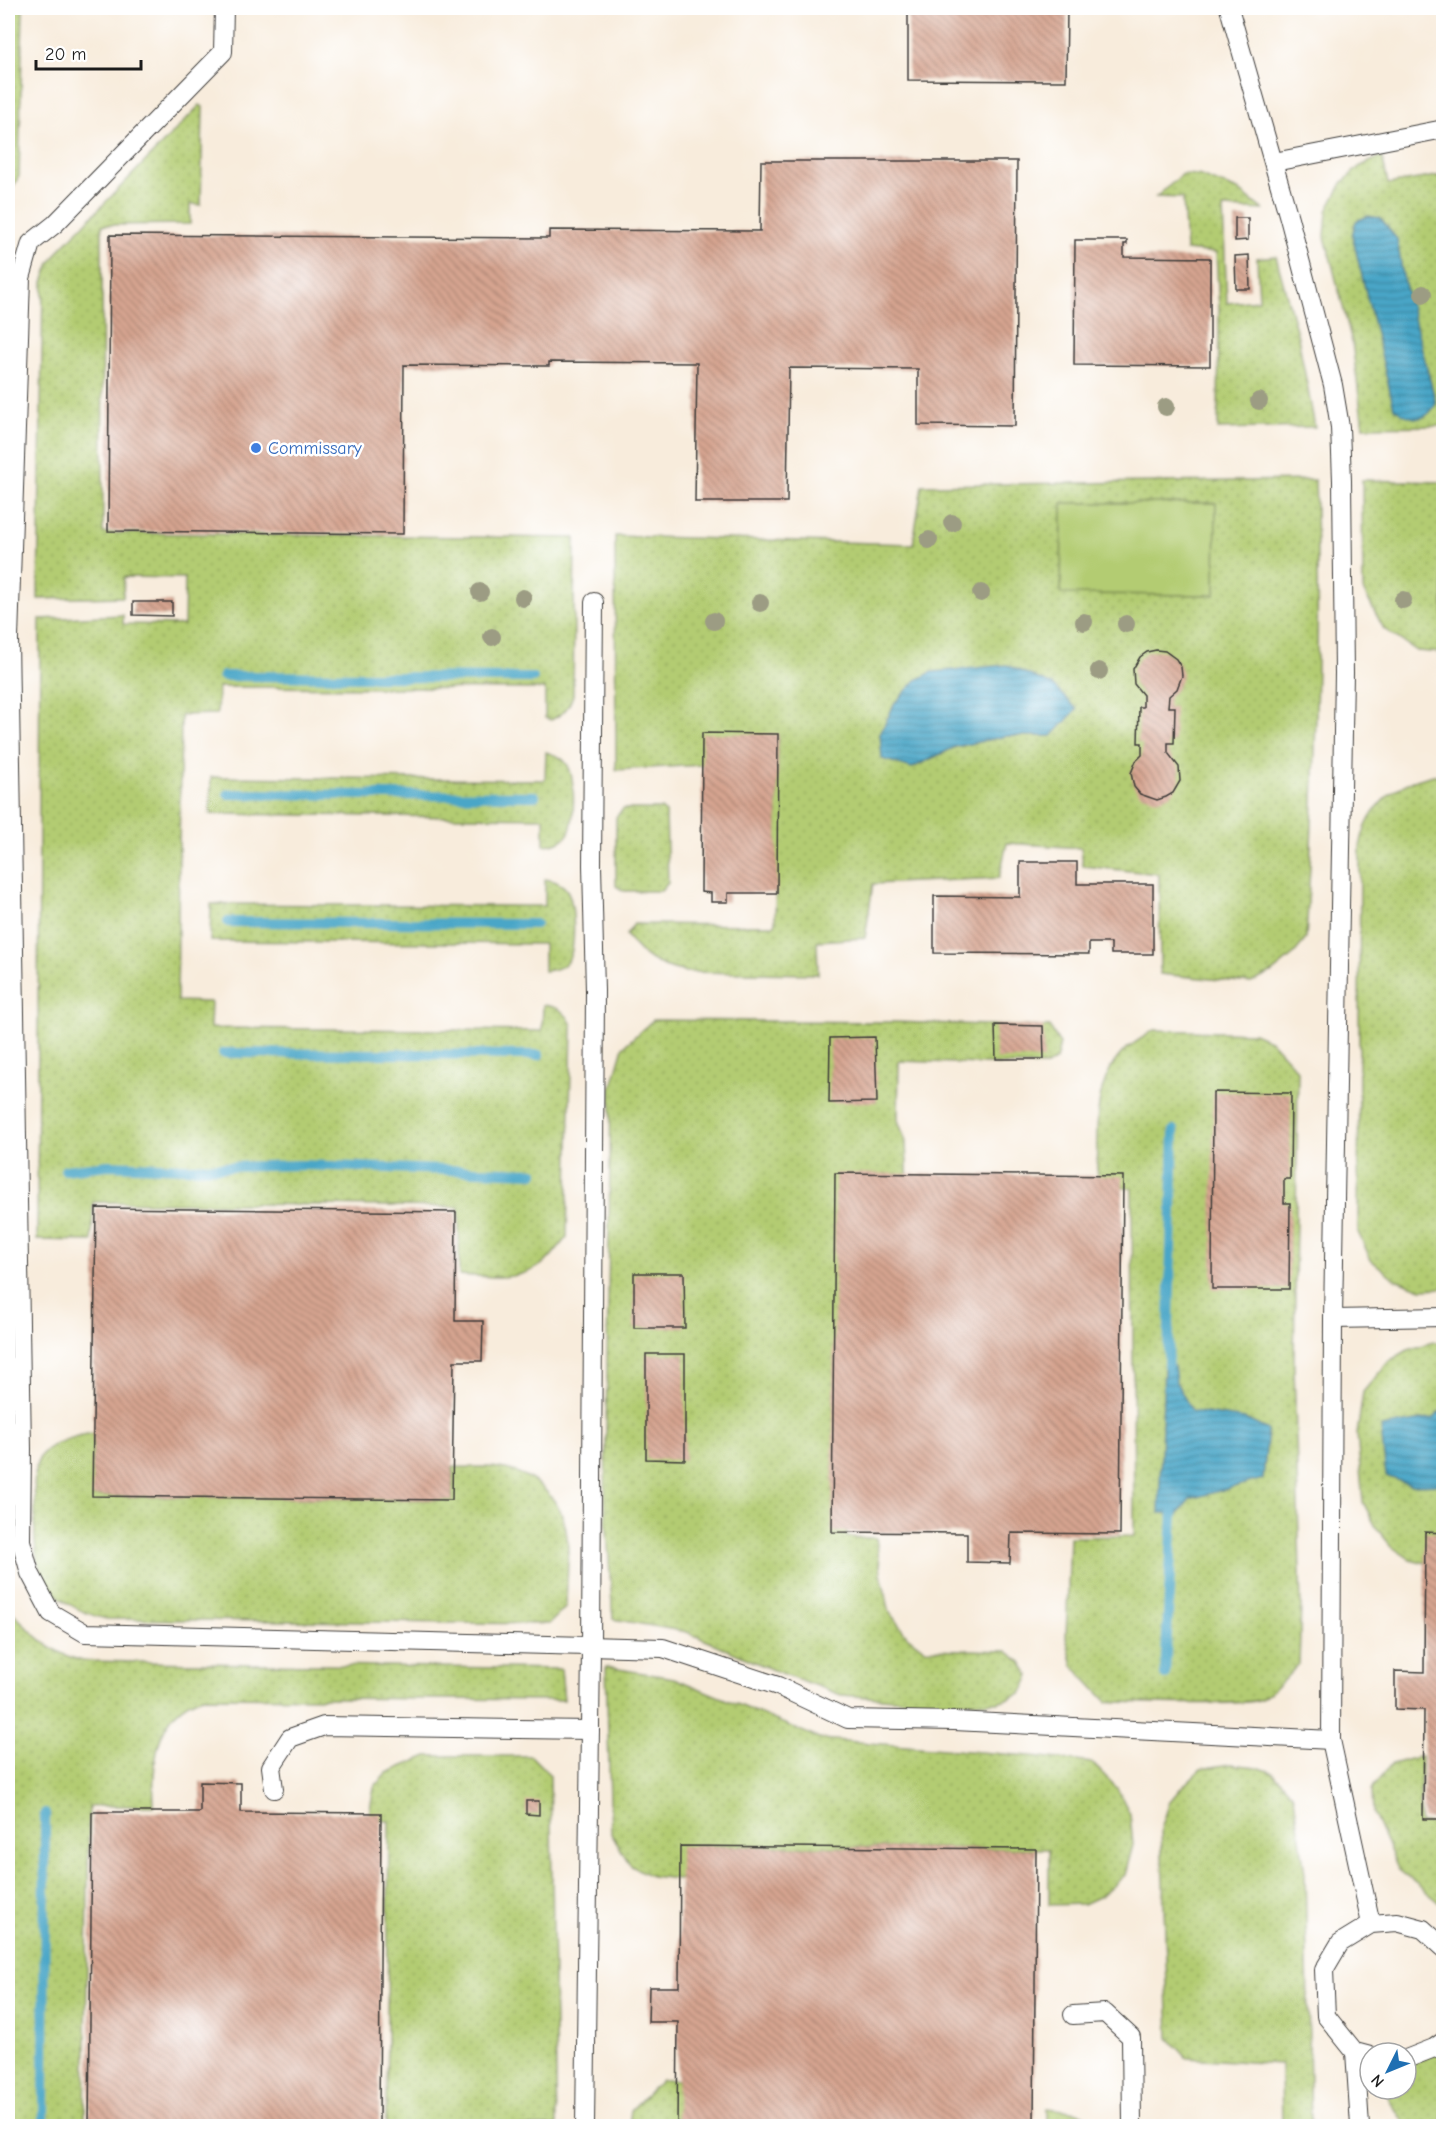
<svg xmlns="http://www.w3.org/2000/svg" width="1451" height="2134" font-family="'Comic Neue',sans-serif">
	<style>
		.green { fill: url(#green-dots); stroke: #687447; stroke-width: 1.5; fill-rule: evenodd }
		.pitch { fill: #b3cc72; stroke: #687447; stroke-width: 1.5 }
		.water { fill: url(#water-rules); stroke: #326172; stroke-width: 1.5 }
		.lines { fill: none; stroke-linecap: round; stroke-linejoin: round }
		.stream { stroke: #48a6c7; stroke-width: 10 }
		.building { fill: url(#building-back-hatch) }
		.lane-casing { stroke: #3d3b39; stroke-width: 20 }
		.lane { stroke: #fff; stroke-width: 18 }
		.tree { fill: #9c9c83 }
		.shop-dot { fill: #3f7fe0; stroke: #fff; stroke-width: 2 }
		.labels { text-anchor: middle; stroke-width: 5; stroke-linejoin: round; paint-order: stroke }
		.shop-label { font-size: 18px; fill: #366cbe; stroke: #fff; text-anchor: start }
	</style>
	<defs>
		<pattern id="green-dots" width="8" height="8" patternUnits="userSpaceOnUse" patternTransform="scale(1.5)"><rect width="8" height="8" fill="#b3cc72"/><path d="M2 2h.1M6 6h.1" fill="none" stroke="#99af62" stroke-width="1.8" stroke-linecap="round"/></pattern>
		<pattern id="water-rules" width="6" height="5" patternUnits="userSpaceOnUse" patternTransform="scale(1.5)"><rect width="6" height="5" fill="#48a6c7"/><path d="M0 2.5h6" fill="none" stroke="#3b86a1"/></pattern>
		<pattern id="building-back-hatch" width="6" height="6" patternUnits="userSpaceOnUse" patternTransform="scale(1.5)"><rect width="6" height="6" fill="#d6a490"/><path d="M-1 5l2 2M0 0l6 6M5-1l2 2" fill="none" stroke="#ad8575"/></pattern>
	</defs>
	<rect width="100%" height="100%" fill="#fff"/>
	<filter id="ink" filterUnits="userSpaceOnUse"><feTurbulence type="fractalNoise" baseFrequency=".0167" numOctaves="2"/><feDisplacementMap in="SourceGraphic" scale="12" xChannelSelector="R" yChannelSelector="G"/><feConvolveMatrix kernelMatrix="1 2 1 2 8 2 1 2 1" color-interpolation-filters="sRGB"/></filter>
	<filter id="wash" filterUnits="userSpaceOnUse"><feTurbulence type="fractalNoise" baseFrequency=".008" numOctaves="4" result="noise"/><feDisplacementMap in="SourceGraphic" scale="24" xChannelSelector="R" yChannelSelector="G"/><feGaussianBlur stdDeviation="1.35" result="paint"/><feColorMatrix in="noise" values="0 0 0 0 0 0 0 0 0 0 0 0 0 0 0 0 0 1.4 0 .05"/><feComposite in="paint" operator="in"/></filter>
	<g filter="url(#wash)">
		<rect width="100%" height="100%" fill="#f8ecdc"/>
		<!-- green -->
		<g class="green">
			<polygon points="12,8 23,8 19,176 8,197 8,74 11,61"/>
			<path d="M200,105l3,2 -2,98 -11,-1v20l-88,1 1,308 472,5 -2,157c-4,13 -10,19 -22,25l-6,-2v-29l-327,-2 -1,27 -36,1 -4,286 34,1 -1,26 332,3 1,-26c16,2 22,6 29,20l-5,212c-6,7 -12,15 -18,22 -27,24 -57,18 -90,16v-68l-366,-5 -1,39 -55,-1 3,-621 83,-4v9l61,1 1,-47 -61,-1 -1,20 -85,2 5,-317 7,-19 11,-15z"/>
			<polygon points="1382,156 1388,184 1443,175 1443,426 1363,427 1352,342 1325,237 1327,211 1342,183 1359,167"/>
			<polygon points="1183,174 1198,175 1238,190 1263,210 1223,208 1227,303 1259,300 1257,258 1276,256 1298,337 1315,427 1218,429 1219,309 1216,253 1186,250 1183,198 1156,197"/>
			<path d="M1315,480c6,153 0,306 -9,459l-14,17 -21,17 -20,10 -91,-9 -1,-100 -76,-8 -2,-18 -74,-5 -8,35 -126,6 -8,54 -48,3 1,33 -132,-2c-29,-6 -42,-13 -60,-37l8,-11 141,1 3,-190 -76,30 -86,5 -1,-234 298,8 9,-59zM1052,685v51h-46l-51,11 -43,21z"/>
			<polygon points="1362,480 1443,482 1443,653 1417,651 1384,629 1363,590"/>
			<path d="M546,752c8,3 15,4 20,11 10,11 9,57 3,70 -5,9 -15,11 -25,12v-27l-334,-4 1,-37 334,3z"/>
			<path d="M1433,775h11v513l-23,1 -26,-10 -24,-19 -13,-28 2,-385c4,-27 21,-51 46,-63 8,-4 18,-6 27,-9z"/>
			<polygon points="623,809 661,809 666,813 668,883 661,891 624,891 616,886 616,817"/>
			<path d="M545,879c9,2 15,3 21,10 9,11 10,57 3,70 -5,9 -15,11 -25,12v-27l-334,-3 1,-37 334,2z"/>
			<polygon points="653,1020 893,1022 1050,1027 1060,1044 1056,1060 1046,1066 899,1061 898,1120 906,1142 908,1189 846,1189 847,1537 876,1538 882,1579 890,1613 907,1636 924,1649 1007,1651 1021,1662 1030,1676 1021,1694 998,1702 933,1702 841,1695 773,1670 687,1632 613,1619 605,1502 611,1089 623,1047"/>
			<path d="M1154,1030l100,3 16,7 28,31 -4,296 7,239 -2,58c-12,12 -23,26 -38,35 -14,8 -130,3 -154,3l-34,-36 -7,-29 4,-100 64,-1 -2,-348h-35c1,-44 -8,-102 26,-136 8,-8 21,-15 31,-22z"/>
			<polygon points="1433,1342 1443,1342 1444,1533 1434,1565 1410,1559 1392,1547 1377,1529 1363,1502 1357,1434 1363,1392 1389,1361 1408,1350"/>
			<path d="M93,1433v63l359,4 1,-33c15,1 31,-1 46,1 36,5 65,32 68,69 3,23 -1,47 -1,70l-17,17 -442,-5c-26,-5 -58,-22 -67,-49 -7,-20 -5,-43 -5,-64 0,-17 -4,-39 8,-53 9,-11 36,-18 50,-20z"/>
			<path d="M8,1607c21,23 42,47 75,54l478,8 3,31 -361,-3c-48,14 -51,67 -49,109h-65l-4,320h-77z"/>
			<polygon points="606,1667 674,1678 821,1739 1042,1757 1092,1763 1117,1788 1130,1814 1133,1845 1125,1875 1101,1896 1084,1904 1049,1905 1049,1849 695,1846 695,1881 651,1876 631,1866 611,1834"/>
			<polygon points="427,1756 531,1756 550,1775 557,2126 386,2126 389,1821 368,1820 374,1787 387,1773"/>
			<polygon points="1421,1756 1420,1823 1443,1823 1443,1905 1399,1870 1373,1813 1372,1790 1376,1783 1392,1764"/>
			<polygon points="1230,1764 1257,1767 1274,1773 1294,1796 1305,1873 1311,2126 1282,2126 1281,2064 1187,2058 1169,2038 1161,1829 1170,1801 1180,1789 1201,1769"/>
			<polygon points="1406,2053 1443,2054 1443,2126 1408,2126 1404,2124 1388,2097 1387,2089 1406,2089"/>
			<polygon points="661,2080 693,2080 692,2126 629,2126 631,2110"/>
			<polygon points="1047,2108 1079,2112 1100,2126 1047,2126"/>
		</g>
		<!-- pitch -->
		<polygon class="pitch" points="1062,503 1216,503 1215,595 1061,594"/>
		<!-- water -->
		<g class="water">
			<path d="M1368,216l12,2 17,21 6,37 33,127c-11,22 -25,17 -42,5l-42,-173 4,-14z"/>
			<polygon points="1007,665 1052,685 1077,709 1052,736 1006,736 955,747 912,768 882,759 880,734 895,703 916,680 932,672"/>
			<polygon points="1164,1365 1174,1366 1176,1382 1192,1411 1245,1419 1268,1430 1263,1479 1190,1499 1178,1514 1159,1513"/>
			<polygon points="1443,1409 1443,1484 1411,1485 1386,1476 1381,1427 1434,1418"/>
		</g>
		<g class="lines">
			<!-- stream -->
			<g class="stream">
				<polyline points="223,676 533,678"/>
				<polyline points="228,794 535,796"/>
				<polyline points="228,922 536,924"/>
				<polyline points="223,1053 539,1055"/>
				<polyline points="65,1170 108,1165 186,1168 301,1165 534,1173"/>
				<polyline points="1168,1365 1174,1130"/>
				<polyline points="1165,1675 1173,1513"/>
				<polyline points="44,2126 45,1813"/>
			</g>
		</g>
		<g id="blocks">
			<!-- building -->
			<g class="building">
				<polygon points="908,8 1067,8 1066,81 908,80"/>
				<polygon points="761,161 1017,161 1015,426 918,425 918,369 789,368 787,502 695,502 697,363 549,362 549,366 404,365 403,534 108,531 110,235 549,238 549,230 760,231"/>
				<polygon points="1235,218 1248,218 1248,240 1235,241"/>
				<polygon points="1075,240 1127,240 1127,244 1124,244 1124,257 1210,258 1210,366 1074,365"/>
				<polygon points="1249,255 1250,289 1236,289 1235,256"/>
				<polygon points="133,602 172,602 172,616 133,615"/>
				<polygon points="1156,650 1165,651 1176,659 1181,667 1182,676 1177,689 1169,696 1168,707 1175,707 1174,743 1168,743 1168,753 1179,767 1180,781 1173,793 1166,797 1157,800 1140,794 1134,787 1131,773 1136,761 1142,755 1142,743 1138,743 1139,707 1143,707 1143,695 1134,684 1133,669 1140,657 1147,652"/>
				<polygon points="702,733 778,734 777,893 728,893 728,902 711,902 711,893 701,892"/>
				<polygon points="1020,862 1077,862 1077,884 1153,884 1153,954 1111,954 1111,943 1089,943 1089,954 934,953 934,896 1020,897"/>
				<polygon points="995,1025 1043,1026 1044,1059 996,1059"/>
				<polygon points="875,1037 877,1102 829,1103 830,1038"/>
				<polygon points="1213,1092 1291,1093 1290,1179 1284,1179 1284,1203 1290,1203 1289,1289 1212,1289"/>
				<polygon points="835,1173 1123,1176 1120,1534 1011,1533 1010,1563 967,1562 967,1533 832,1532"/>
				<polygon points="96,1208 456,1212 455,1321 483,1321 482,1361 454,1361 452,1500 92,1496"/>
				<polygon points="634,1273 684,1273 685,1328 634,1328"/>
				<polygon points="646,1354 685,1354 685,1460 646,1459"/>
				<polygon points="1425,1532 1444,1533 1444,1819 1423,1819 1424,1710 1395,1709 1395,1671 1424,1672"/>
				<polygon points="200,1782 241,1783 241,1812 381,1813 379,2126 89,2126 92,1812 200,1812"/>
				<polygon points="526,1801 539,1801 539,1815 526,1814"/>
				<polygon points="680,1846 1036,1849 1034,2126 677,2126 678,2022 648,2022 649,1987 679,1987"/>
			</g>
		</g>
	</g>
	<g filter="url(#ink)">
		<use href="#blocks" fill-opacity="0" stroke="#3d3b39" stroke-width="1.5"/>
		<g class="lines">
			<defs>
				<g id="lane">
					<polyline points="224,8 223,52 55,224 31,243 21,278 9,639 22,1449 21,1541 30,1573 51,1613 85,1633 663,1648 778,1686 848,1719 954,1721 1331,1740"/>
					<polyline points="1229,8 1289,218 1333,385 1340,427 1342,481 1344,673 1333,1319 1331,1740 1371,1924"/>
					<polyline points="1274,162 1444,129"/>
					<polyline points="1333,1319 1444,1317"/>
					<polyline points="274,1789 271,1767 290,1738 324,1726 590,1730"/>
					<polyline points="1073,2015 1105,2013 1131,2037 1132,2126"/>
					<polyline points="1355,2052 1360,2126"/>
					<polyline points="1370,2056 1355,2052 1326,2016 1324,1970 1340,1943 1371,1924 1397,1922 1423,1929 1444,1948"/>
					<polyline points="1406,2059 1434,2048 1444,2041"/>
					<polyline points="585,2126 591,1647 595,991 592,865 594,602"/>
				</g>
			</defs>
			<!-- lane casing -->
			<use href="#lane" class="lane-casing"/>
			<!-- lane -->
			<use href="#lane" class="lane"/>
		</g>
		<!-- trees -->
		<g class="tree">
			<circle cx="1423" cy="294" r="9"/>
			<circle cx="1259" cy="401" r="9"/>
			<circle cx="1166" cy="407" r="9"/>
			<circle cx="952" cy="523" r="9"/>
			<circle cx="929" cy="540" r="9"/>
			<circle cx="480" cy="592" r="9"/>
			<circle cx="981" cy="593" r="9"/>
			<circle cx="523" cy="598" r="9"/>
			<circle cx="1403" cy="600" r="9"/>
			<circle cx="760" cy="603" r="9"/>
			<circle cx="714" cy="621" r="9"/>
			<circle cx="1084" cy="622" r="9"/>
			<circle cx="1126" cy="624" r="9"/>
			<circle cx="492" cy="637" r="9"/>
			<circle cx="1099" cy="671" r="9"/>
		</g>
	</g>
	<!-- markers -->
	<circle class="shop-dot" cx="256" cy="448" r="6"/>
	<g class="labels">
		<!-- shop labels -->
		<g class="shop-label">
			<text x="268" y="454">Commissary</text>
		</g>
	</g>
	<!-- margin -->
	<rect width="1451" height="2134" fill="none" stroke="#fff" stroke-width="30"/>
	<!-- north arrow -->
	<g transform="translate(1388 2071) rotate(227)"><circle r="28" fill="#ffffff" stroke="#a4a4a4" stroke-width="1.5"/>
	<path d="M0-4.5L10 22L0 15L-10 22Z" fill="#1f6fb2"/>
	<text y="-9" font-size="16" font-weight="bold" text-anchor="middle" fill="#1c1c1c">N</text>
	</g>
	<!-- scale -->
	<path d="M36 60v9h105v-9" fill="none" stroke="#1c1c1c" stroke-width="3"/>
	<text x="45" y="60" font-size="18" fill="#1c1c1c" stroke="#ffffff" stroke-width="4.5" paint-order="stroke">20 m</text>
</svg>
